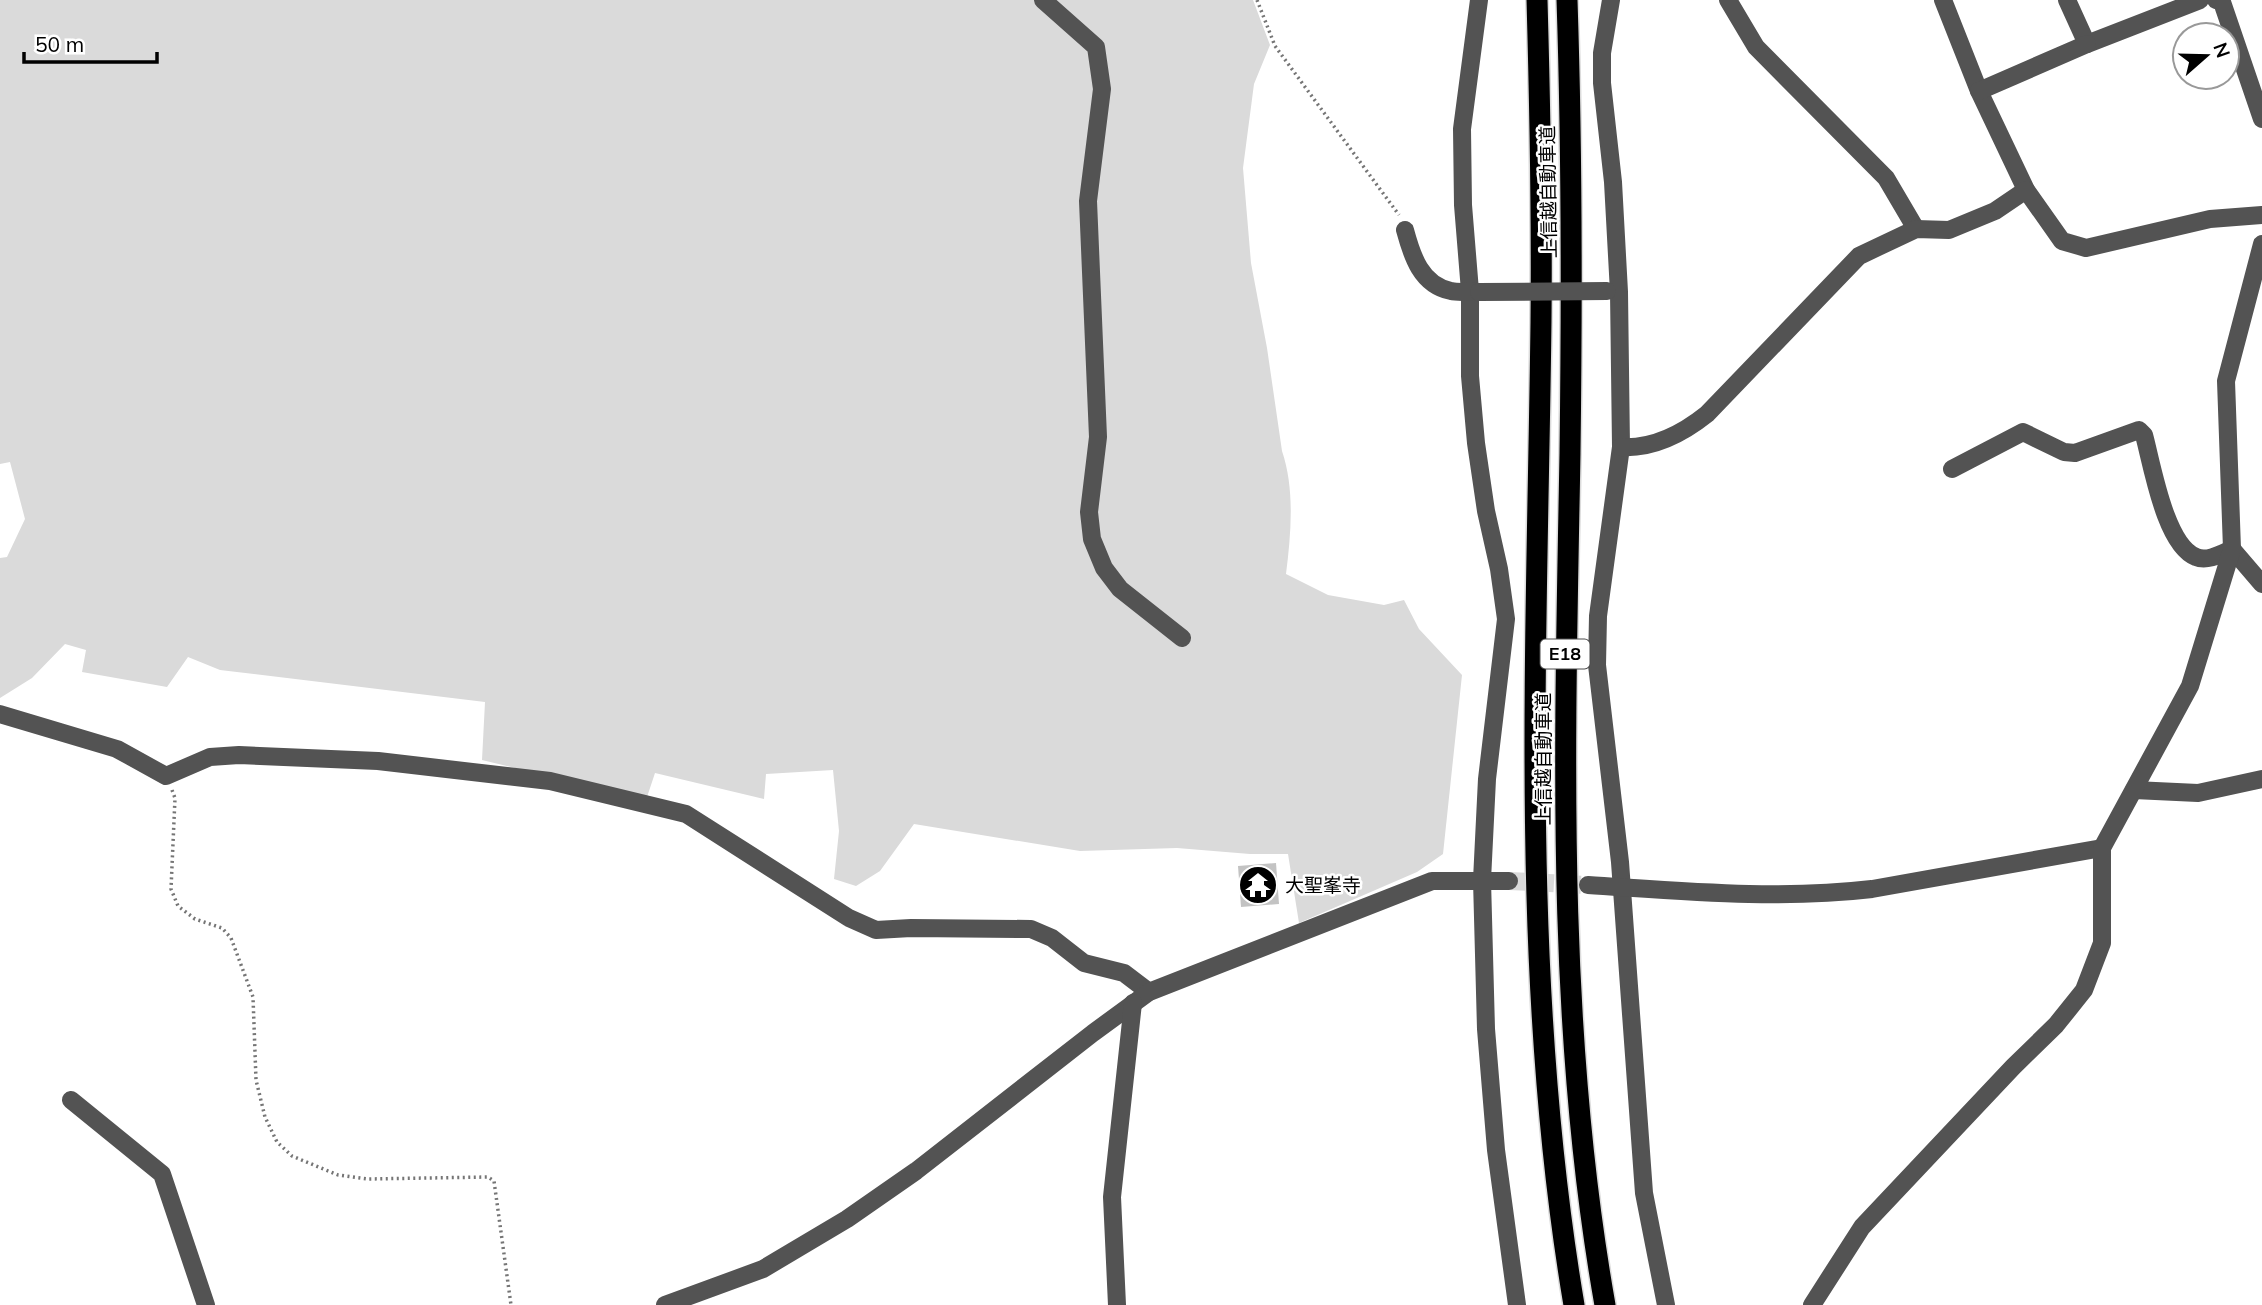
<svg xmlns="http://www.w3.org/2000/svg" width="2262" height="1305" font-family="Mulish,'Noto Sans JP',sans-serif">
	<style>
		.green { fill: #dadada }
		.building { fill: #c3c3c3 }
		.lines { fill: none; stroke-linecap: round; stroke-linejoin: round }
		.minor-tunnel { stroke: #d9d9d9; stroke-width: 18; stroke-dasharray: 18 9; stroke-linecap: butt }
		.highway-casing { stroke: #dbdbdb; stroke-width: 24 }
		.path { stroke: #757575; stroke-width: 3.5; stroke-dasharray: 2 3.5; stroke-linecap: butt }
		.minor { stroke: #535353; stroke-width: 18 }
		.highway { stroke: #000; stroke-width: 21 }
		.minor-bridge { stroke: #535353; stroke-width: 18 }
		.labels { text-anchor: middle; stroke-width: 5; stroke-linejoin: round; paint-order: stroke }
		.shield { fill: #fff; stroke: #4c4c4c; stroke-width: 2 }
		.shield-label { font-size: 18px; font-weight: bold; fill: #000 }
		.street-label { font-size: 19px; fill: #000; stroke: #fff }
		.poi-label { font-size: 19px; fill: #000; stroke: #fff; text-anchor: start }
	</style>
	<rect width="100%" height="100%" fill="#fff"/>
	<!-- green -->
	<path class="green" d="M0,0h1253l17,45 -16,39 -11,84 8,95 16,85 15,103c13,38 9,83 4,123l42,21 56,10 20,-5 15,29 43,46 -19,179 -26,18 -118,51 -11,-69h-38l-73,-6 -97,3 -166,-27 -34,47 -24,15 -22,-7 5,-48 -6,-61 -67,4 -2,25 -109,-26 -9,27 -164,-40 3,-58 -265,-32 -32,-13 -21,30 -85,-15 4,-22 -21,-6 -33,34 -32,20v-140l7,-1 18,-38 -15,-57 -10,2z"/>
	<!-- building -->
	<polygon class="building" points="1276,863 1279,904 1241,907 1238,866"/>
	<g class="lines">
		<!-- minor-tunnel -->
		<polyline class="minor-tunnel" points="1509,881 1588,885"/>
		<defs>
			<g id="highway">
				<path d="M1537,0c3,107 5,215 4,322 -4,328 -22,658 33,983"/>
				<path d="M1567,0c5,151 5,302 3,453 -5,284 -15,571 35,852"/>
			</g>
		</defs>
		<!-- highway casing -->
		<use href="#highway" class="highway-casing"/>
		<!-- path -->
		<g class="path">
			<polyline points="1257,0 1275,46 1399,215"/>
			<polyline points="172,790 175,798 171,889 178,906 195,919 222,928 231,938 253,997 256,1080 265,1117 277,1142 292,1156 338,1175 368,1179 488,1177 494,1181 511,1305"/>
		</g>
		<!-- minor -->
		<g class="minor">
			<polyline points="1043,0 1096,47 1102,89 1088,201 1098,437 1089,512 1092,539 1104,568 1120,589 1182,638"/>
			<polyline points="1479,0 1462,129 1463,205 1470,291 1470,376 1476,443 1486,511 1499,569 1506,619 1487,779 1482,880 1486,1029 1496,1150 1517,1305"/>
			<polyline points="1611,0 1602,53 1602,83 1613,182 1619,292 1621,447 1598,616 1597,665 1620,862 1644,1193 1666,1305"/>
			<polyline points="1728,0 1756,47 1886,178 1916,229"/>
			<polyline points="1943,0 1979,91 2026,190"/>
			<polyline points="2067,0 2087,44 2200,0"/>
			<polyline points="2216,0 2222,2 2262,119"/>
			<polyline points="1979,91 2087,44"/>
			<path d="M1405,230c7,26 16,55 46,61 8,2 19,0 28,1"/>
			<path d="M1621,447c33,2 61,-13 86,-33l152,-158 57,-27 33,1 46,-19 31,-21 36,51 24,7 124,-29 52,-4"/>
			<path d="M1952,469l71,-37 41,20 11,1 64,-23 5,5c8,29 21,110 52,122 11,5 25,-3 36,-8"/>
			<polyline points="2232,549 2262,584"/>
			<polyline points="0,714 117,749 166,776 210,757 239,755 378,761 550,781 686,814 849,918 876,930 911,928 1031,929 1052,938 1084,963 1124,973 1149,992"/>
			<polyline points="2134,790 2198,793 2262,779"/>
			<path d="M1588,885c95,6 190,15 284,4l230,-41"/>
			<polyline points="71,1100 162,1174 206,1305"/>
			<polyline points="665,1305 763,1269 847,1219 916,1171 1093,1033 1149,992 1432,881 1509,881"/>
			<polyline points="1117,1305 1112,1197 1133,1003"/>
			<polyline points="1812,1305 1862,1227 2013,1067 2056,1025 2084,990 2102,943 2102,848 2190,686 2232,549 2226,381 2262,244"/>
		</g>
		<!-- highway -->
		<use href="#highway" class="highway"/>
		<!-- minor-bridge -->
		<polyline class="minor-bridge" points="1479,292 1607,291"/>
	</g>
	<!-- icons -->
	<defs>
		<symbol id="temple-disc" viewBox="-11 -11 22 22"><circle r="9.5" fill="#000" stroke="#fff"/><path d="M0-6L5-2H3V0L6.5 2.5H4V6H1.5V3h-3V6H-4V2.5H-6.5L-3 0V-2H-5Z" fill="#fff"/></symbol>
	</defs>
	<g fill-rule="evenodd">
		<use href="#temple-disc" x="1236" y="863" width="44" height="44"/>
	</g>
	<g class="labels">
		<!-- shield labels -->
		<rect class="shield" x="1540.5" y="639.5" width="49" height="29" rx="5"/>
		<g class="shield-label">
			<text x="1565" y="660">E18</text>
		</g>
		<!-- street labels -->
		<g class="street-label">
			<text transform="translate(1548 192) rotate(-91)" y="7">上信越自動車道</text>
			<text transform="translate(1543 759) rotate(-90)" y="7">上信越自動車道</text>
		</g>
		<!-- poi labels -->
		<g class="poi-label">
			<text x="1285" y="892">大聖峯寺</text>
		</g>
	</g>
	<!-- north arrow -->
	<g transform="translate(2206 56) rotate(70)"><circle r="33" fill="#ffffff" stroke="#999999" stroke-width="2"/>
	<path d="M0-5L12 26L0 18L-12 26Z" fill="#000000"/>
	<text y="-10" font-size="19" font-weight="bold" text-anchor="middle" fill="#000000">N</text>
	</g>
	<!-- scale -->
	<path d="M24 52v10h133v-10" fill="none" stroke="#000000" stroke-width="3.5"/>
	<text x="35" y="52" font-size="21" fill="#000000" stroke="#ffffff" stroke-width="5" paint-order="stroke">50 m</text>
</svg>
